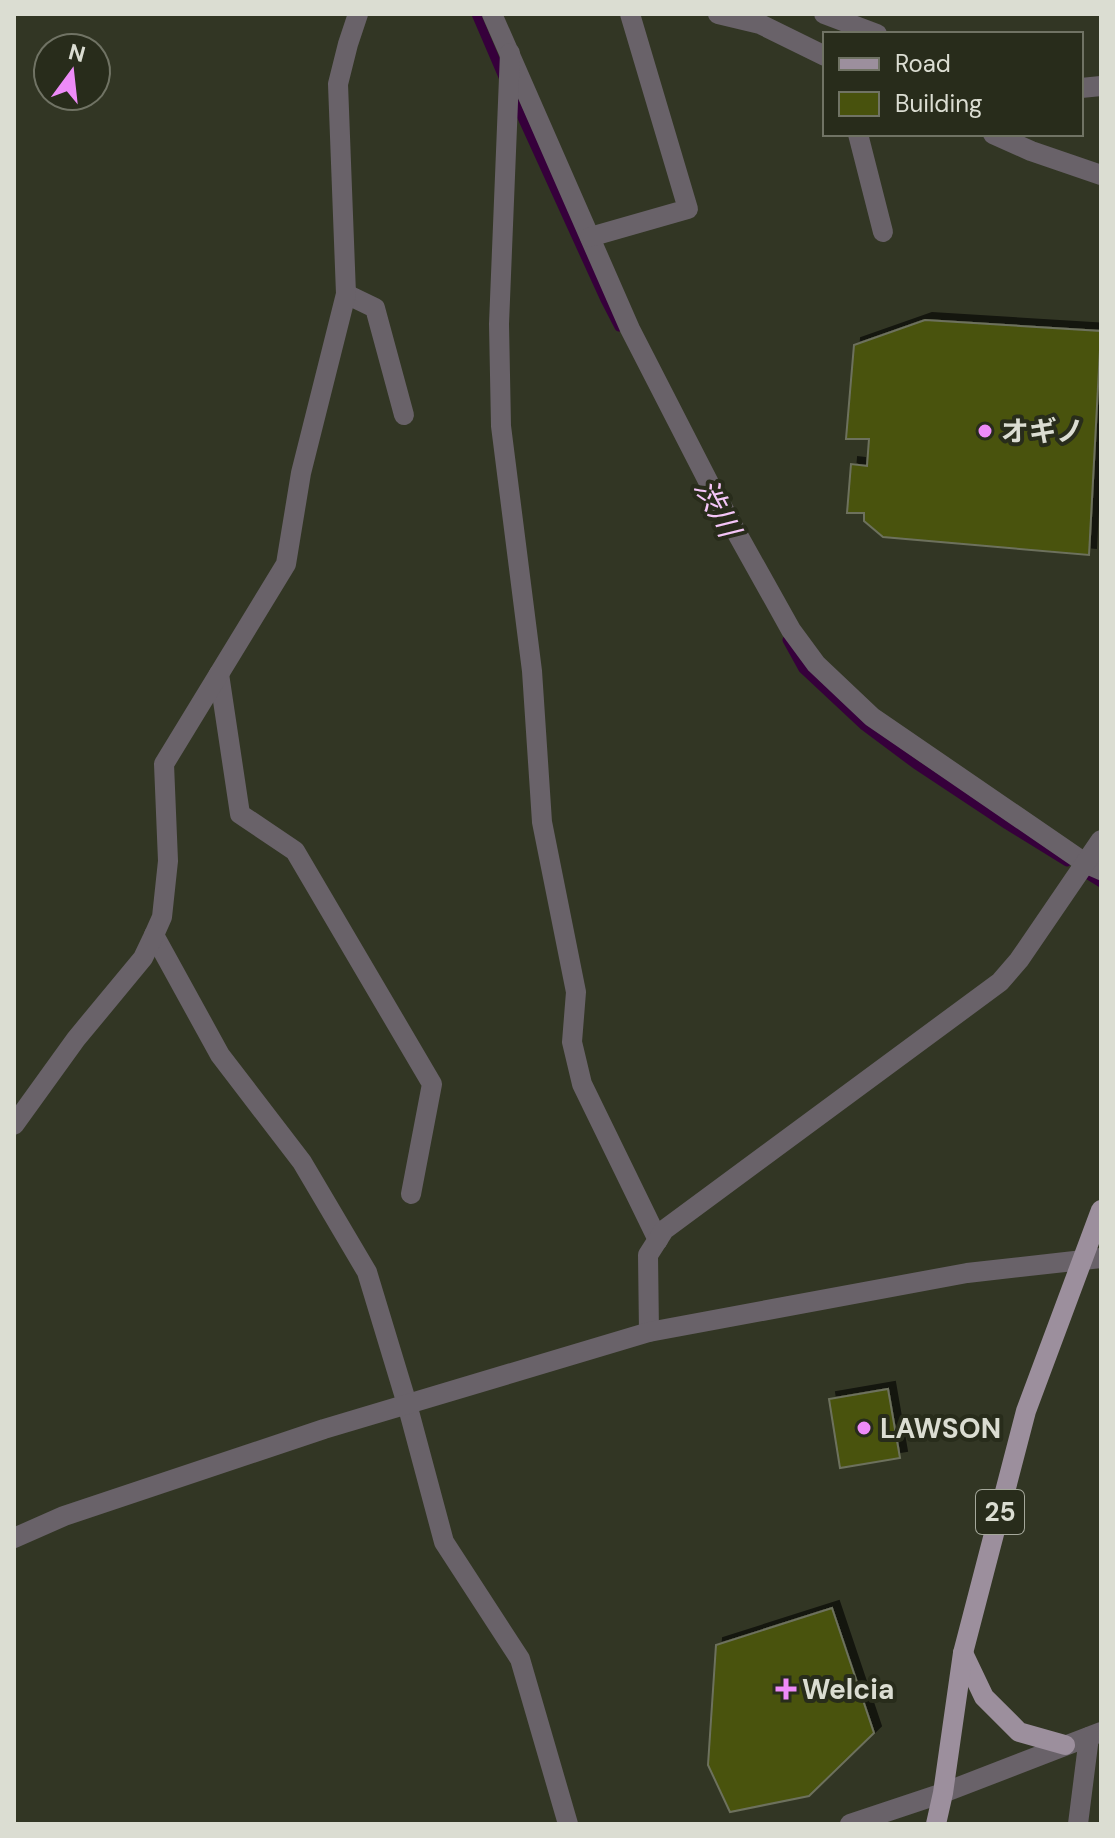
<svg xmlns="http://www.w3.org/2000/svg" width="1115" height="1838" font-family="'DM Sans','Noto Sans JP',sans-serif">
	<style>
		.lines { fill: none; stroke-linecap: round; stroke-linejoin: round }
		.stream { stroke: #36003b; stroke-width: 9 }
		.building { fill: #48520d; stroke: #6d715d; stroke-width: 2; filter: url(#shadow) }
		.minor { stroke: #696269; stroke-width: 20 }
		.major { stroke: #9c8f9d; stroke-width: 20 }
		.poi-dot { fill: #ee8bf8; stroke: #282c1b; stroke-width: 3 }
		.labels { text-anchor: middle; stroke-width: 8; stroke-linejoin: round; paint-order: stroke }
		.shield { fill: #282c1b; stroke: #a5a89b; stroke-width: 2 }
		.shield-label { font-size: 26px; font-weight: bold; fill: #dbddd2 }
		.poi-label { font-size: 28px; font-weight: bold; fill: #dbddd2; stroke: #282c1b; text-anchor: start }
		.water-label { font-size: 30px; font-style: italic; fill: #f4c5f8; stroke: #282c1b }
	</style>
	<defs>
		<filter id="shadow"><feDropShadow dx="7" dy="-7" stdDeviation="0" flood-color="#0009"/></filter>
	</defs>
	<rect width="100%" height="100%" fill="#323624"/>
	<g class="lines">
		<!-- stream -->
		<g class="stream">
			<polyline points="476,14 503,77"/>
			<polyline points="513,98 605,300 619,327"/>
			<polyline points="787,640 803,669 864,726 915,764 1007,825 1067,862"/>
			<polyline points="1080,870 1101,883"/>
		</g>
	</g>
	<!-- building -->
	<g class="building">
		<polygon points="925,320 1101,331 1089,555 883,537 864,521 864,513 847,513 851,464 867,466 869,439 846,439 854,345"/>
		<polygon points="888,1389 900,1458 840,1468 829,1399"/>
		<polygon points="832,1608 874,1733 809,1796 730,1812 708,1765 716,1645"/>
	</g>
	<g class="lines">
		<!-- minor -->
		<g class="minor">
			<polyline points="492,14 630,329 710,485 791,630 816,664 872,717 1085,863 1101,870"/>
			<polyline points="718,14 760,24 825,56"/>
			<polyline points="824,14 877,34"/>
			<polyline points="510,53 499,324 501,426 532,671 542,822 576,992 572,1042 582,1084 658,1240"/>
			<polyline points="1081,88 1101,86"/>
			<polyline points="858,134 883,232"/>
			<polyline points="993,134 1031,151 1101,175"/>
			<polyline points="590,237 688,209 630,14"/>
			<polyline points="346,294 375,308 404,415"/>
			<polyline points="219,674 240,814 295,851 432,1084 411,1194"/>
			<polyline points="154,935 220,1055 302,1162 367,1272 407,1404 444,1542 520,1659 568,1824"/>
			<polyline points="14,1125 76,1039 143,958 154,935 162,917 168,861 164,764 286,564 301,473 346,294 338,84 348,44 358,14"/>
			<polyline points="649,1332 648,1255 664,1230 1000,982 1019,960 1101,840"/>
			<polyline points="14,1538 64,1516 324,1429 649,1332 967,1273 1101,1258"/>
			<polyline points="850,1824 943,1793 1101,1732"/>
			<polyline points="1078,1824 1089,1737"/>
		</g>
		<!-- major -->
		<g class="major">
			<polyline points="963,1653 984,1697 1019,1732 1065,1745"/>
			<polyline points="936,1824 943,1793 963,1653 1026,1411 1101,1210"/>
		</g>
	</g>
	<!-- markers -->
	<g class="poi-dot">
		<circle cx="985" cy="431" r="8"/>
		<circle cx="864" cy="1428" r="8"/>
		<path d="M782 1677h8v8h8v8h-8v8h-8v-8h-8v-8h8z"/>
	</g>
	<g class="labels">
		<!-- shield labels -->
		<rect class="shield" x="976" y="1490" width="48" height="44" rx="6"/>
		<g class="shield-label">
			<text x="1000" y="1521">25</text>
		</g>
		<!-- poi labels -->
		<g class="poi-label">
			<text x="1001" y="441">オギノ</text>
			<text x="880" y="1438">LAWSON</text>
			<text x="802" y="1699">Welcia</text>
		</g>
		<!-- water labels -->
		<g class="water-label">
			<text transform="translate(717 508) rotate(62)" y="10">渋川</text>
		</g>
	</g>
	<!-- border -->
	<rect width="1115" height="1838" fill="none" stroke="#dbddd2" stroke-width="32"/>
	<!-- legend -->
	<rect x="823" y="32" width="260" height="104" fill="#282c1b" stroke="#707364" stroke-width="2"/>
	<rect x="839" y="58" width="40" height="12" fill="#9c8f9d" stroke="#707364" stroke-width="2"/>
	<text x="895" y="72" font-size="24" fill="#dbddd2">Road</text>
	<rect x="839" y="92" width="40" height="24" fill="#48520d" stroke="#707364" stroke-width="2"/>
	<text x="895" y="112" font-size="24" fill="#dbddd2">Building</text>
	<!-- north arrow -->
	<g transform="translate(72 72) rotate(15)"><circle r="38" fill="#282c1b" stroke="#707364" stroke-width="2"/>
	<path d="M0-6L14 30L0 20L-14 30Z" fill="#ee8bf8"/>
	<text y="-12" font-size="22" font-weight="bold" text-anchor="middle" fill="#dbddd2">N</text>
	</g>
</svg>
